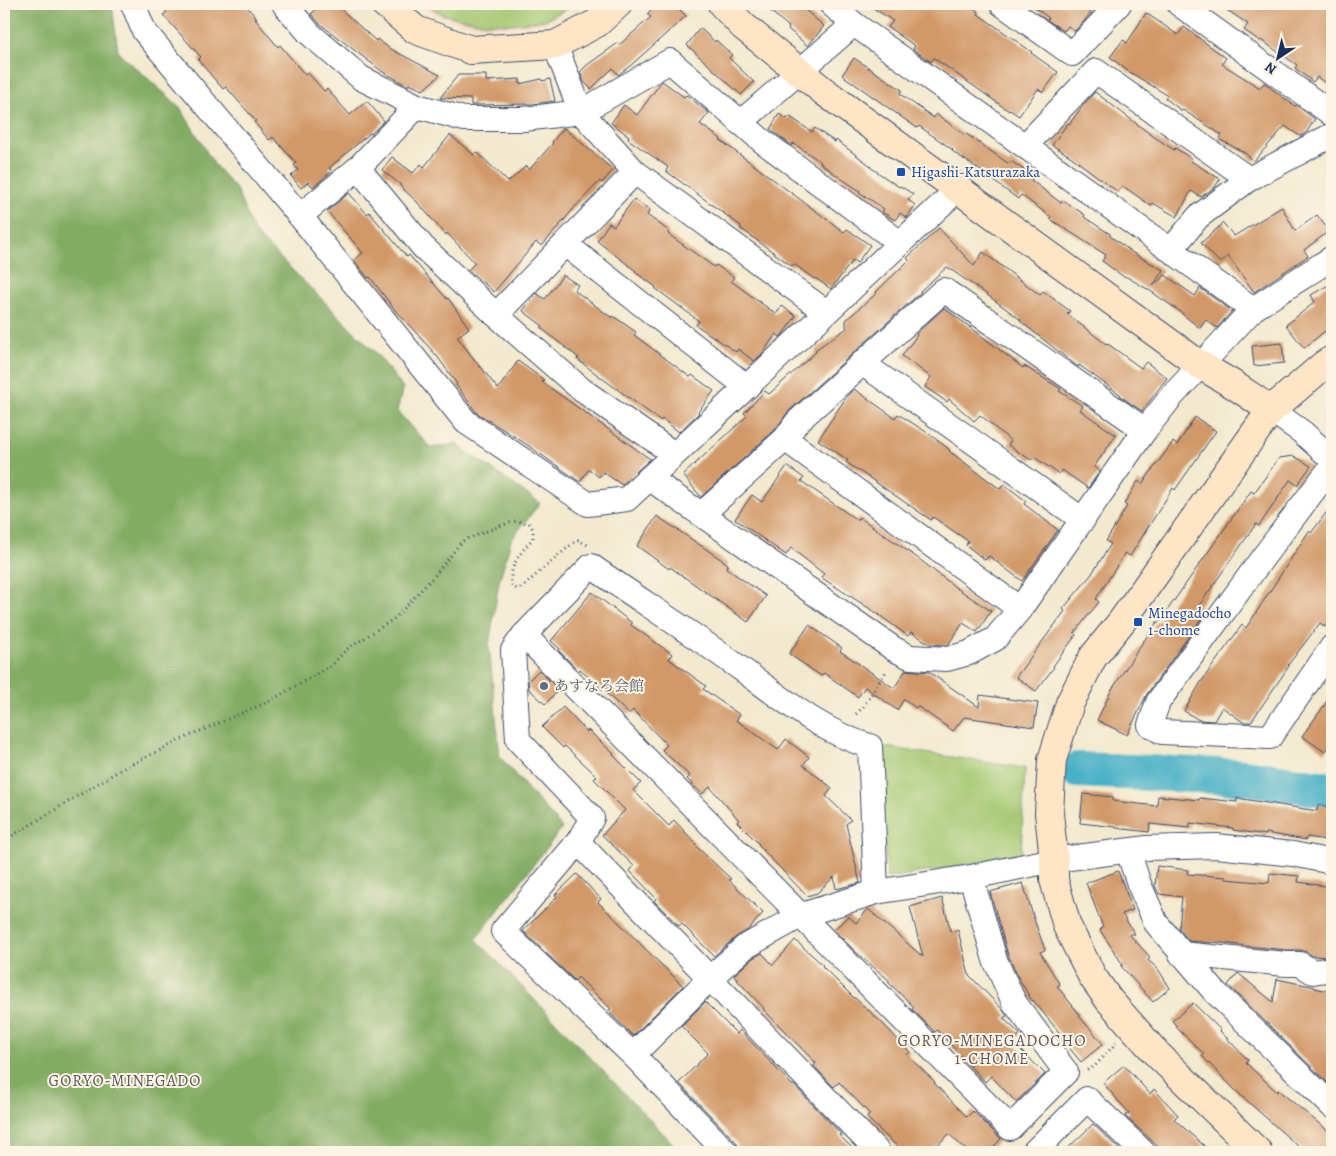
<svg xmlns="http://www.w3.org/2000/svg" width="1336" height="1156" font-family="Alegreya,'Noto Serif JP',serif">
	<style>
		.built { fill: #f6d2c4 }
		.green { fill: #a4c872; stroke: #607c68 }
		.forest { fill: #83ac64; stroke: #4f6e61 }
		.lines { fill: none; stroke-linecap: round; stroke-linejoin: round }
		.river { stroke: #49b1c7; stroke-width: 36 }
		.building { fill: #d19969 }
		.street-casing { stroke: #3b4b6f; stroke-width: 26 }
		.secondary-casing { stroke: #3b4b6f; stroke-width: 30 }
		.path { stroke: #3b4b6f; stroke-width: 3; stroke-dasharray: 1 4; stroke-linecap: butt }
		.street { stroke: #fff; stroke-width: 24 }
		.secondary { stroke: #fde5c5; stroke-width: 28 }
		.transit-dot { fill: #1a4fb4; stroke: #fcf5e5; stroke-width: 2 }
		.service-dot { fill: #5c6f8a; stroke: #fcf5e5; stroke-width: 2 }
		.labels { text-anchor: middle; stroke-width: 4; stroke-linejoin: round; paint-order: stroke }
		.transit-label { font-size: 15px; fill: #164399; stroke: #fcf5e5; text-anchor: start }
		.service-label { font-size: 15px; fill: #4e5e75; stroke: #fcf5e5; text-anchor: start }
		.neighbourhood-label { font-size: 16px; letter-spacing: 1px; fill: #5b5462; stroke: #fcf5e5 }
	</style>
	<rect width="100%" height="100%" fill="#fcf5e5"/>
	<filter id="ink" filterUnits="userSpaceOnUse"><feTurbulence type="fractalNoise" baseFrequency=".02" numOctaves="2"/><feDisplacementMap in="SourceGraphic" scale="10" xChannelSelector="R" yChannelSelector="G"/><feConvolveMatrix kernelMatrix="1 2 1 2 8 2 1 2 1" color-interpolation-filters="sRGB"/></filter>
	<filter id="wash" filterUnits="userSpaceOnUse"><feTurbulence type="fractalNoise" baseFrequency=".0096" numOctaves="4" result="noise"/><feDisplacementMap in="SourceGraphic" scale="20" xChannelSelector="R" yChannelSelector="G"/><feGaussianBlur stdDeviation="1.12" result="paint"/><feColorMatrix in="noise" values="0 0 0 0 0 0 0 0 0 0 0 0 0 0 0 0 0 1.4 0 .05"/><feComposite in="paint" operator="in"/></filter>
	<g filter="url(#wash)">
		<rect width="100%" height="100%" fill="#f2e9ce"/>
		<!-- built -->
		<polygon class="built" points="416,4 579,4 545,22 511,27 481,26 440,17"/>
		<!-- green -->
		<g class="green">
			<polygon points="435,4 576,4 545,20 512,24 482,23 441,14 431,7"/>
			<polygon points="878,746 1025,768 1021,856 887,878"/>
		</g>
		<!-- forest -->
		<polygon class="forest" points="4,4 112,4 118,52 180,107 214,164 236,189 254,232 378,355 403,388 397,411 431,448 456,444 540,503 511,540 499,582 489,646 500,757 562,828 476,939 681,1152 4,1152"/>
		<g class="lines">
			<!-- river -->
			<polyline class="river" points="1078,770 1244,777 1332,790"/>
		</g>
		<g id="blocks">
			<!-- building -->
			<g class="building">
				<polygon points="159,4 244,4 257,18 255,19 278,47 280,45 305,75 308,73 324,91 327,89 350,115 367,101 384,121 371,134 370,133 329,168 331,170 330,171 331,172 313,187 308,182 301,188 291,176 298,170 294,165 296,163 273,137 269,140 254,122 256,121 232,94 226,87 223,89 198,60 201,57 163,15 167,12"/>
				<polygon points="322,4 335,4 376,41 377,39 389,48 440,75 423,90 409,84 408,86 383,72 320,24 311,14"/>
				<polygon points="657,4 674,4 686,16 630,66 618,75 613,68 591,89 584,82 580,72 587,65 618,43 619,45 651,17 647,14"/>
				<polygon points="762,4 798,4 824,26 808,46 788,29 789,27"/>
				<polygon points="867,4 967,4 979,12 978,14 1032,52 1031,53 1058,72 1043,92 1038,89 1019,116 1010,110 1009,111 934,58 931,62 913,49 915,46 888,27 893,21"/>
				<polygon points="1030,4 1097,4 1085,20 1075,31 1068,26 1064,31 1047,20 1049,18"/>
				<polygon points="1218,4 1332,4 1332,88 1317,77 1313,82 1295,68 1297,65 1261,40 1260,41 1244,30 1248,24"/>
				<polygon points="1146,13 1178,35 1184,27 1226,58 1222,64 1260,88 1264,83 1295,106 1296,105 1315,119 1306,133 1300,136 1285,126 1254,161 1245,153 1219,139 1222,135 1183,110 1182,111 1165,98 1167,95 1128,71 1110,57 1123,40 1127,43"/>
				<polygon points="700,28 715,42 716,40 732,55 729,58 754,82 741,95 687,45"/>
				<polygon points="854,58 902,90 900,94 934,118 936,114 964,134 965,133 1009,164 1011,161 1034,177 1031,180 1061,203 1063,200 1085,215 1084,217 1110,234 1110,236 1133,253 1163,270 1153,286 1165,275 1195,296 1200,288 1232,311 1217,328 1206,320 1200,328 1182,314 1182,313 1149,290 1125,276 1124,277 1102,261 1106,255 1050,219 1051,217 1021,195 1018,199 995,182 996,181 952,151 953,150 919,126 917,128 842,75"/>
				<polygon points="458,75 486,75 486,81 520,79 520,84 541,79 542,81 550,79 555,101 533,104 471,105 471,99 440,98"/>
				<polygon points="662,81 684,97 686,95 709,113 700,124 721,139 720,140 844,232 847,229 870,245 857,263 853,260 831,289 815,278 814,279 794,264 792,266 740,228 741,226 666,171 668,167 628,139 629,136 611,123 624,105 637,115"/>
				<polygon points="1095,92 1150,134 1174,150 1175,148 1192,159 1191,161 1220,179 1215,187 1201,197 1191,191 1177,217 1153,203 1151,206 1123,186 1118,192 1070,156 1052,145 1068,123 1069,124 1084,104"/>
				<polygon points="779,114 787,119 789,116 812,132 815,128 835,142 836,140 871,166 870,167 899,187 900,186 913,194 908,200 915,205 907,218 900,213 895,220 882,212 884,209 859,192 860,191 839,177 820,163 821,162 793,143 792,146 770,129"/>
				<polygon points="564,128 613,170 602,183 600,181 575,207 542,246 536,242 494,292 468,270 475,263 447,233 446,235 417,202 400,186 401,185 382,170 392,157 413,173 421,164 424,167 450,135 474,155 477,152 508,182 526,166 529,170 553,143 552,142"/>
				<polygon points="349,193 367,214 369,212 407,257 409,255 447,299 448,298 469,328 457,337 480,367 481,367 498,389 518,361 544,380 542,382 650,459 622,485 603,472 599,477 589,469 580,482 526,444 477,413 456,385 457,384 437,356 399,314 398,314 370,277 368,278 354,260 363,253 327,211"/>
				<polygon points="634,199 650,210 647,215 669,231 668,234 714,267 716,265 734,277 731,281 776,314 782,306 796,316 782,335 780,337 776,334 761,355 754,361 738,349 736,352 696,325 699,321 655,288 656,287 635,272 636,271 597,241 609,223 614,226"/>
				<polygon points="1282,207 1295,231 1317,215 1329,231 1304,250 1308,256 1254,292 1228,256 1220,263 1201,243 1223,223 1234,236"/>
				<polygon points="939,228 974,266 983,252 1040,295 1043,291 1070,311 1067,314 1107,345 1108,344 1141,368 1146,362 1167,378 1142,411 1120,396 1121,395 1079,365 1078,367 1073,363 1020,321 1021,320 982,291 947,267 920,291 921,292 788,412 775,430 701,497 683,475 747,416 744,413 765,391 769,394 816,352 815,350 847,328 846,326 846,320 877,293 876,292 909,260 907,258"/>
				<polygon points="563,275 578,285 574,290 612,318 613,316 636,332 634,335 690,377 692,375 714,391 698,412 699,413 679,432 662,419 661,421 599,376 577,359 579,358 541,328 543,326 523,311 536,293 545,299"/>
				<polygon points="1332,283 1332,331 1330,327 1304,348 1286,325 1315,302 1311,295"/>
				<polygon points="944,308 974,330 1023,368 1024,366 1061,389 1059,391 1083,406 1080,410 1116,435 1094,467 1100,471 1088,488 1062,470 1059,474 1034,457 1031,460 1008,445 1011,441 980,415 974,421 949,399 947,402 925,387 931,377 902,356 917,335 916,334"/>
				<polygon points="1282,343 1284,363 1254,366 1252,346"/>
				<polygon points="854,389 895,418 898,414 928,433 950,450 949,451 1000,489 1004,484 1026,501 1024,504 1058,530 1022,581 989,556 985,560 966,545 968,541 933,517 931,520 846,462 848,460 818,440 847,396"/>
				<polygon points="1195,417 1216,431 1175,490 1173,488 1130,556 1125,553 1096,599 1099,602 1074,633 1076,635 1053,666 1054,667 1036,691 1016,677 1065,611 1063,609 1091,575 1111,544 1106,541 1127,506 1124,504 1138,481 1142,484 1173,442 1177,445"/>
				<polygon points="1294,456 1311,466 1297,485 1290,480 1259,526 1256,524 1198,607 1206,612 1147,694 1127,735 1097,720 1111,691 1139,648 1157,622 1159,622 1251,491 1254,493 1279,458"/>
				<polygon points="787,466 804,478 801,481 857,520 859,517 919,559 955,587 991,611 977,632 963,623 948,645 946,645 930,644 911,632 908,636 875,612 822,578 824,574 791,548 786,555 735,519 752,495 762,502"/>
				<polygon points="1332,505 1332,615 1325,627 1320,623 1288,665 1289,666 1251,722 1243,722 1222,707 1214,721 1199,720 1184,711 1201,682 1242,625 1246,628 1309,531 1311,533"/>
				<polygon points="657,516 728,564 726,568 766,596 748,622 670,567 669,569 637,546"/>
				<polygon points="592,592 632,623 631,625 672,654 669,659 706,686 703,689 740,715 736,720 778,750 786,739 809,757 803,765 832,788 826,796 851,820 846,824 860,883 836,889 834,877 817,893 807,896 758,845 759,844 737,822 739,820 710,787 702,794 687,779 690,776 662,750 667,745 633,710 629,714 580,669 579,671 559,651 560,649 551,641"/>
				<polygon points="809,625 842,648 840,651 894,688 906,670 929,672 979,707 980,695 1038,703 1034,727 964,717 953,731 917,706 916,708 904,699 897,710 865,687 858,697 824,673 821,676 789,654"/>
				<polygon points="539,670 559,690 545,704 529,689 528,681"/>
				<polygon points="1332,695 1332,742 1325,752 1302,736"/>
				<polygon points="563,707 587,732 588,730 614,754 613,755 641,783 633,790 669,826 674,820 696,844 695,845 731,879 729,880 763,913 748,930 736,937 714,956 682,924 679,926 654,901 656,898 630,871 634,866 602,835 625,810 594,779 597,776 565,746 563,748 542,727"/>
				<polygon points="1083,794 1113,797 1113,801 1157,806 1158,796 1199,800 1200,798 1237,802 1237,798 1317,811 1318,805 1332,807 1332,841 1307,837 1306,840 1266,833 1266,835 1233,830 1233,828 1190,823 1190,828 1150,824 1149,832 1116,828 1116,827 1080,823"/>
				<polygon points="1157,866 1188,870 1187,874 1226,877 1226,879 1269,883 1270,873 1299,876 1298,882 1332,887 1332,924 1328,957 1313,956 1307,952 1300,950 1287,950 1247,946 1214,942 1213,943 1189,941 1179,928 1182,897 1159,894 1155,886"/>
				<polygon points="1118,871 1133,910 1122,914 1135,934 1129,934 1150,957 1148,960 1158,969 1170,988 1153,1002 1121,966 1123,965 1100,930 1103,927 1086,883"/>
				<polygon points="577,874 601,899 598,902 683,986 633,1036 608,1011 611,1009 578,977 575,981 523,931 557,897 555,895"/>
				<polygon points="1023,883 1035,922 1045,950 1040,952 1060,985 1057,986 1080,1015 1079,1016 1103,1044 1081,1062 1061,1038 1062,1036 1033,1000 1032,1001 1018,977 1008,955 990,892"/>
				<polygon points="942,898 951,932 958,930 969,975 1002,1009 1007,1016 1003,1018 1020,1034 1013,1042 1045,1074 1016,1102 991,1076 985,1082 937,1030 935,1032 912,1009 914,1007 888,982 890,981 857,953 834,930 848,916 856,923 868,909 923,957 910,907"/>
				<polygon points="795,940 823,965 822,966 855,999 855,998 881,1022 910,1052 907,1055 935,1082 934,1083 967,1117 973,1111 1001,1139 988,1152 968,1152 949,1134 930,1152 903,1152 867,1118 870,1114 839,1082 834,1087 814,1066 816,1063 763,1009 764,1008 737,980 738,980 734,975 753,958 762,953 773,965"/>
				<polygon points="1238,973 1273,1002 1277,979 1315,987 1315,988 1332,992 1332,1087 1228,985"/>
				<polygon points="705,1002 737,1034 740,1030 792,1085 794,1085 841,1134 839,1135 856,1152 739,1152 739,1148 736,1142 679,1083 708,1053 681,1026"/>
				<polygon points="1193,1003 1221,1030 1220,1031 1248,1060 1246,1063 1277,1092 1278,1090 1332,1134 1332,1144 1326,1152 1306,1152 1292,1141 1235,1090 1202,1056 1204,1054 1176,1027 1177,1026 1172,1021"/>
				<polygon points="1124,1065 1150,1094 1154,1089 1178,1115 1174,1119 1211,1152 1164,1152 1125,1116 1129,1113 1103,1083"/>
				<polygon points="1093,1124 1122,1152 1064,1152"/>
			</g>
		</g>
	</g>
	<g filter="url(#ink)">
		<use href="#blocks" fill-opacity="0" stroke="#3b4b6f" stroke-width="1"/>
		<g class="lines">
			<defs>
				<g id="street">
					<polyline points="133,4 144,31 300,216 466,422 588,504 627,499 958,189"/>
					<polyline points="284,4 310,34 361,78 417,106 464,119 524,119 581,112 670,61 761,140 900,243"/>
					<polyline points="831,4 854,24 1253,309"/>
					<polyline points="1002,4 1072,54 1119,4"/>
					<polyline points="1179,4 1332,114"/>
					<polyline points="555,45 581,112 635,172 826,312"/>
					<polyline points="740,123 854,24"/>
					<polyline points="1025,146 1096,71 1249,179"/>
					<polyline points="358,168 423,247 496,315 582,390 674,454"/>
					<polyline points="300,216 358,168 417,106"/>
					<polyline points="565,244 747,387"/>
					<polyline points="1171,250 1198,217 1249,179 1332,135"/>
					<polyline points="496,315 635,172"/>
					<polyline points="862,363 1083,520"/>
					<polyline points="1271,410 1302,432 1332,459"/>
					<polyline points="785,439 1020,609"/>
					<polyline points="1332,466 1264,556 1158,702 1150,725 1162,732 1270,737 1332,647"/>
					<polyline points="649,478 894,649 910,657 947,659 969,653 995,639 1020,609 1145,430 1172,396 1253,309 1332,258"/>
					<polyline points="702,514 785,439 797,422 944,290 1145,430"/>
					<polyline points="524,635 1010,1128 1066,1072 1014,1002 995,960 971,877"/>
					<polyline points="578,842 878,1152"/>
					<polyline points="1128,851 1139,884 1156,923 1214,991 1332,1106"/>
					<polyline points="1181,954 1286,964 1300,964 1313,972 1325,970 1332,972"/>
					<polyline points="633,1055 710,978 745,947 802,915 876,892 971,877 1054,860 1147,848 1216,846 1293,854 1332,862"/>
					<path d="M726,1152l-93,-97 -130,-124 75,-89 14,-24 -74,-78 -5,-90 11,-15 67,-69c46,32 93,62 139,95 42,29 90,72 140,85l6,146"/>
					<polyline points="1034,1152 1087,1099 1143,1152"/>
				</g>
				<g id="secondary">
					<polyline points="385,4 416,30 471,50 555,45 597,23 618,4"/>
					<polyline points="722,4 743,26 826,93 1200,365 1234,385 1271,410"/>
					<polyline points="1258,1152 1156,1053 1109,1000 1092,976 1067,926 1054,880 1054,860 1049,813 1052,760 1070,703 1093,657 1122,621 1271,410 1325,364 1332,360"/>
				</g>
			</defs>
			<!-- street casing -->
			<use href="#street" class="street-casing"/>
			<!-- secondary casing -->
			<use href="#secondary" class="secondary-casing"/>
			<!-- path -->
			<g class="path">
				<polyline points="856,714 863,707 887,670"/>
				<path d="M4,841l116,-71 73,-36 77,-33 62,-36 14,-15 49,-32 41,-44 26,-33 40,-16 14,-4 13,2 4,6v9c-11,14 -24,26 -22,47l4,3 4,1 6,-4 12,-11 35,-30 6,-4 10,5"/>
				<polyline points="1087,1070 1095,1066 1117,1042"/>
			</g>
			<!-- street -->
			<use href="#street" class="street"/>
			<!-- secondary -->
			<use href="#secondary" class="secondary"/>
		</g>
	</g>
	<!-- markers -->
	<g class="transit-dot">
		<rect x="896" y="167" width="10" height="10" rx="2.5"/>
		<rect x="1133" y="617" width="10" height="10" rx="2.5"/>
	</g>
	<circle class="service-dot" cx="544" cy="686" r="5"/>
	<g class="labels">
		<!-- transit labels -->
		<g class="transit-label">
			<text x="911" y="177">Higashi-Katsurazaka</text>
			<text x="1148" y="618">Minegadocho<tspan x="1148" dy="17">1-chome</tspan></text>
		</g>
		<!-- service labels -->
		<g class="service-label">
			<text x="554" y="691">あすなろ会館</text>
		</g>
		<!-- neighbourhood labels -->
		<g class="neighbourhood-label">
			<text x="992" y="1046">GORYO-MINEGADOCHO<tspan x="992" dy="18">1-CHOME</tspan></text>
			<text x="125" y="1086">GORYO-MINEGADO</text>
		</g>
	</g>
	<!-- margin -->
	<rect width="1336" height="1156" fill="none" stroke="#fcf5e5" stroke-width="20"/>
	<!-- north arrow -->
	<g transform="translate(1278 58) rotate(215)" stroke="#fcf5e5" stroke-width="4" paint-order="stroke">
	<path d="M0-4L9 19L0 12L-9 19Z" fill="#1b2f5e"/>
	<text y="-8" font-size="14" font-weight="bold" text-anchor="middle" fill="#1b2f5e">N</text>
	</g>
</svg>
